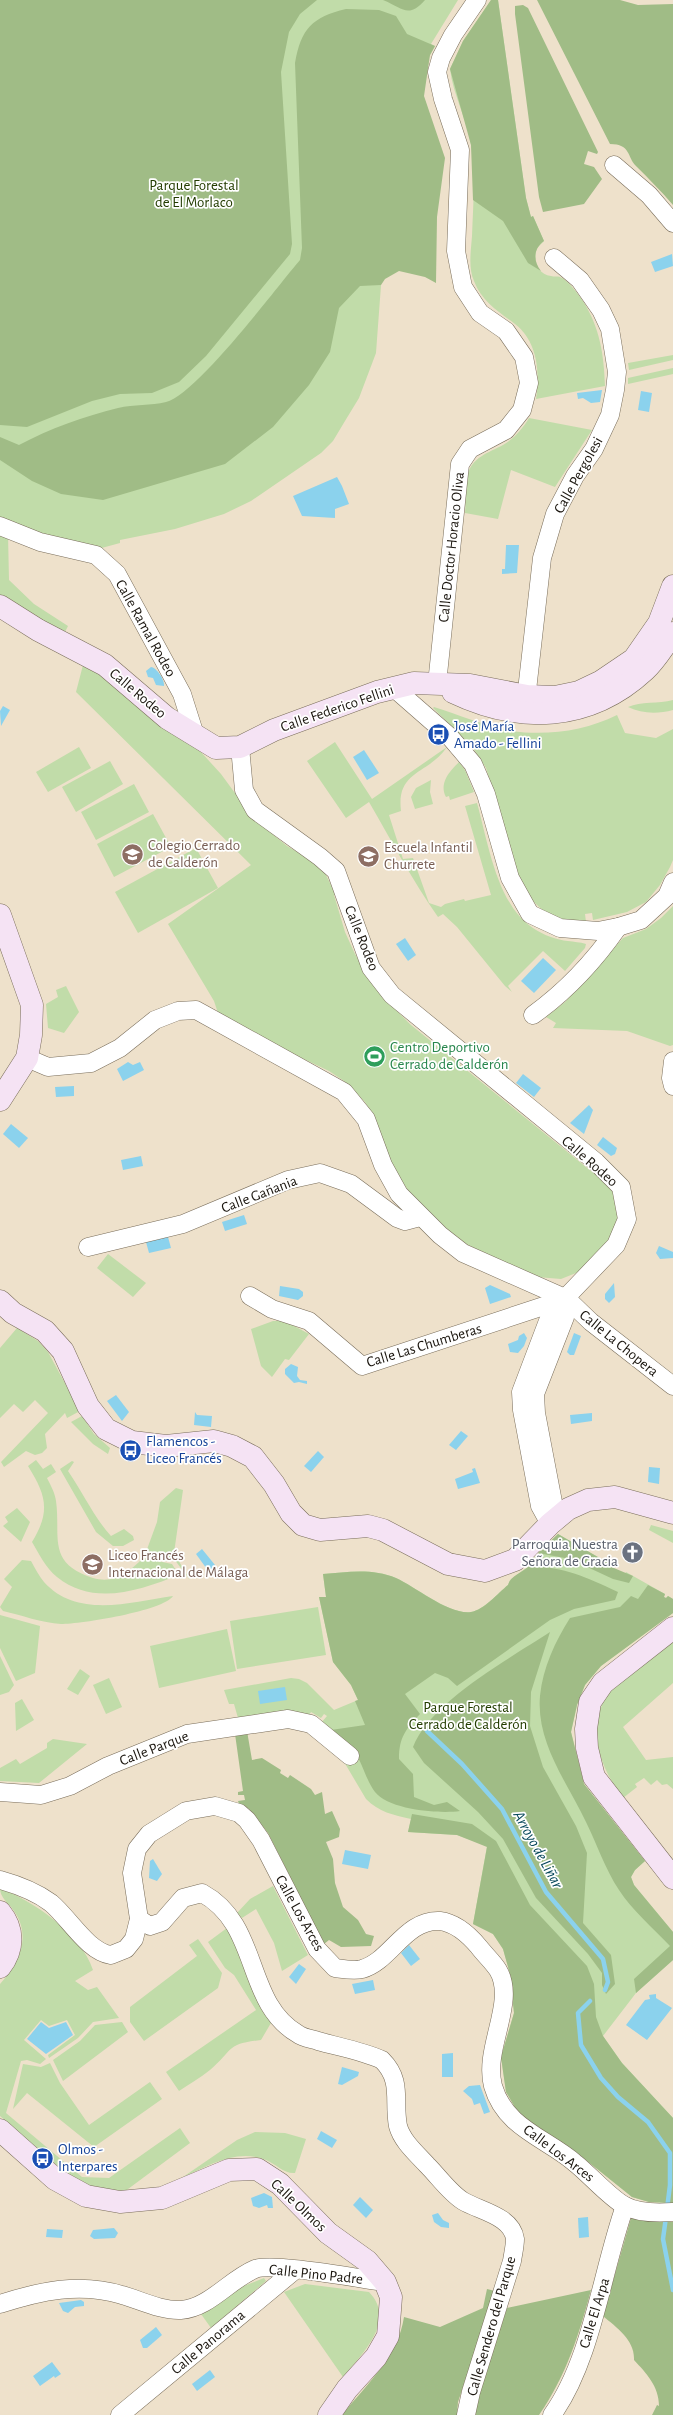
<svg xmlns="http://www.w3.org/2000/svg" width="673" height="2415" font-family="'Alegreya Sans',sans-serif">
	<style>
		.green { fill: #c1dca9 }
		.forest { fill: #a0bc86 }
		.water { fill: #8bd2ed }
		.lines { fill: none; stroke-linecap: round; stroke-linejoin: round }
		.stream { stroke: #8bd2ed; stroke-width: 4.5 }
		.street-casing { stroke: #796d5a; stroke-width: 19 }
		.secondary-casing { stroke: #796d5a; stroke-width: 23 }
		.street { stroke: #fff; stroke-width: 18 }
		.secondary { stroke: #f5e3f4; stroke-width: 22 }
		.labels { text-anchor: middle; stroke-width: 3.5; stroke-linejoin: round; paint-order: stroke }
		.park-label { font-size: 15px; fill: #233c00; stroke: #fff }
		.street-label { font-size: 15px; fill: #19140d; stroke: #fff }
		.transit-label { font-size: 15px; fill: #164399; stroke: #fff; text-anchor: start }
		.education-label { font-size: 15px; fill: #785e54; stroke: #fff; text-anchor: start }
		.leisure-label { font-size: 15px; fill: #27864d; stroke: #fff; text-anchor: start }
		.worship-label { font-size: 15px; fill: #5b616d; stroke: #fff; text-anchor: end }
		.water-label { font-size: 16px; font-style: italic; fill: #06475a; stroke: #fff }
	</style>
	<rect width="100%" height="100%" fill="#eee1cb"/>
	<!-- green -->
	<g class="green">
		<polygon points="0,0 458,0 431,44 435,46 393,123 376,353 359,398 345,421 333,441 321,453 251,501 224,514 175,529 120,540 120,543 98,549 59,543 0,520"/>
		<path d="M491,0h7l28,198 5,19 2,-1 11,25 -7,7c-4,12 0,26 14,28 3,1 7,0 9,1 8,3 18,17 23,24 17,27 21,54 22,85l-69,13c4,-26 2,-57 -21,-75 -17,-13 -33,-22 -41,-43 -6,-13 -3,-31 -2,-45 1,-30 4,-61 -1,-91 -4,-26 -18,-50 -21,-76l13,-28z"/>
		<polygon points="673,355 673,360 629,370 628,363"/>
		<polygon points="673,368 673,374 628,384 628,378"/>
		<path d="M529,418l63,12 -37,57 -44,-17 -13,49 -33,-6c1,-12 -1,-26 2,-37 5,-19 21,-23 36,-31 11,-6 20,-17 26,-27z"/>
		<polygon points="0,531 8,534 9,580 34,604 68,626 64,634 0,597"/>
		<polygon points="83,665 107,675 200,751 221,774 254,819 287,846 313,861 325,873 336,895 334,895 345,932 355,954 369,978 388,1002 411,1025 612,1188 619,1220 615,1232 607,1243 584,1267 576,1273 561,1279 537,1277 468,1245 453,1235 410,1193 394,1170 372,1115 365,1102 344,1081 329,1071 274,1045 218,1013 214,1001 168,924 251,865 76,692"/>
		<path d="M673,700v10c-15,4 -31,4 -45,-3 13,-6 30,-3 45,-7z"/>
		<path d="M434,707c25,8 52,19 77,24 36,5 74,0 106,-16l8,18 31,5 17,-9v131l-3,7 -10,18 -14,17 -19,10 -34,8 -1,-7 -7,1 1,8c-33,0 -50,-12 -66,-40l-34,-114 -13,-20 -40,-40z"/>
		<path d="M335,742l37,57 75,-52c-19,28 -51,23 -46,64l-12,4 14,44 10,-1 16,45 12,4 4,-3 19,-5 1,2 26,-6 -26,-89 12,-3c11,39 20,102 56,125 10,7 24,12 35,13 6,1 12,1 18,3l-1,4 -20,23 -22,-20 -35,35 4,6 -7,-6 -48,-59 -14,-13 -5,3c-26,-37 -47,-77 -69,-115l-23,16 -39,-57z"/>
		<polygon points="79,747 91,768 48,792 36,772"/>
		<polygon points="110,761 123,784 76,812 62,787"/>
		<path d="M459,762l6,8 9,22 -24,8 -1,-4 -3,1c-7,-14 3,-25 13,-35z"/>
		<polygon points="431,780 430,792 433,804 415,809 411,797 416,788"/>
		<polygon points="134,784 149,812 96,840 81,812"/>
		<polygon points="153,814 171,847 114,877 97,844"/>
		<polygon points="196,848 218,888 138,933 115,892"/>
		<polygon points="673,906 673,1045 670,1046 627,1031 553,1028 556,1023 546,1017 565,1002 623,938 646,929 661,918"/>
		<polygon points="66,986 79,1012 64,1033 48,1028 46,1004 58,997 56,990"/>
		<polygon points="108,1254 146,1283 133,1297 97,1268"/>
		<polygon points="273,1321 285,1321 309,1334 289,1360 285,1359 272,1377 261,1366 251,1329"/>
		<polygon points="17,1328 38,1341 48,1352 80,1411 67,1418 65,1413 45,1434 47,1448 42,1453 35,1455 26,1451 4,1467 1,1462 48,1413 35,1400 23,1412 14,1404 0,1418 0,1348"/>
		<polygon points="82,1416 94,1434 110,1448 108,1454 93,1444 71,1422"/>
		<path d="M36,1460l7,9 8,-5 5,8 -9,6c4,8 8,15 9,23 5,35 -10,62 37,77 21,6 35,-5 50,-20l29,6 7,11c-39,15 -85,32 -122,2 -11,-9 -18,-23 -25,-35 19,-31 14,-47 -4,-76z"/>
		<path d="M72,1461l2,1 -6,9c14,20 27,48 43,65l13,-7 9,7 1,4 -11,6h-10l-17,-14 -36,-63z"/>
		<polygon points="176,1488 183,1490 174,1553 190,1580 174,1559 146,1552 157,1522 160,1502"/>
		<polygon points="17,1508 30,1522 21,1542 3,1526 8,1522 5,1517"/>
		<polygon points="651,1525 673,1531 673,1543 649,1530"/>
		<path d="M558,1534l52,30 -1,2 16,8 1,-2 39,22 -1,3 2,1 2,-2 5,3v14l-72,53 -16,19 -8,20 -6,27 13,52 61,77 -10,9 -4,7 3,8 39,47v28l-37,33 -33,43 19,27 51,55v85l-24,-1 -17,-5 -46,-37 -53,-33 -27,-35 -5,-35 13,-44 -4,-39 -7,-25 -10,-15 -20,-10 14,-78 -30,-11 -49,-3 3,-13c-18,-4 -32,-7 -45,-20l-45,-76 6,-7 -3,-2 -3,4 -10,-6 -3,5 -70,1 -4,-14h-5l-5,-14 67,-12 8,1 8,4 27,27 24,-10 -7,-15 -18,-23 -14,-65h7l-3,-23c24,-2 50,-6 73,4 20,9 53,37 75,34 13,-2 27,-19 37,-27l2,-5 19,-14h-3z"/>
		<path d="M22,1560l9,1c4,7 8,15 13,21 33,37 87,20 129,14 -10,15 -92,28 -112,28 -19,-1 -40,-9 -58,-13l-3,-4 12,-20 -8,-8z"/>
		<polygon points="318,1607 326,1655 237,1669 230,1621"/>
		<polygon points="0,1615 40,1626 35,1673 16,1681 0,1648"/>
		<polygon points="227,1629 236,1671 159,1688 150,1646"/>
		<path d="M673,1641v42l-50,44 23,33 27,-3v32l-6,-5 -5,1 -5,-5 -6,5 -7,-7 -9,6 2,3 -14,11c-25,-33 -40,-77 -9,-112 14,-15 42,-32 59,-45z"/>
		<polygon points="0,1656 14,1685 9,1692 0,1695"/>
		<polygon points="80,1669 90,1676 78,1695 67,1689"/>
		<polygon points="109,1678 122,1707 106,1714 93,1685"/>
		<polygon points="22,1699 34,1720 16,1731 15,1703"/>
		<polygon points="53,1739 87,1744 39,1783 0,1781 0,1768 16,1759 20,1764 47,1748 47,1743"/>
		<polygon points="273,1886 308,1955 282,1971 274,1943 256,1909 242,1918 237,1913 250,1899"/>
		<path d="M0,1888c34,14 81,45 93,82l-18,11 13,9 9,-3 22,31 -26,4 -15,16 -29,20 -1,-3 27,-20 -8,-15 -18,6 -8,-6 -17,20 22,19 -6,5 -13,-4 -6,1 -15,52 76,64 27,1 71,-50 10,15 -66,49 -35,-5 -18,-9 -71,-62v-132c19,-21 32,-47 14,-73 -6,-9 -14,-13 -14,-23z"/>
		<path d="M227,1928l16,29 17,50 11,16 -10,17c-36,4 -27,10 -51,30 -10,8 -21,14 -31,21l-13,-19 90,-62 -22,-35 -9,-7 -17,-26z"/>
		<polygon points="198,1939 222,1973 218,1988 144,2041 130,2022 130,2007 197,1956 189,1945"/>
		<polygon points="122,2022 128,2032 63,2081 53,2060 80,2041 95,2025"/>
		<polygon points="50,2063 60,2083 89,2125 150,2082 162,2099 94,2147 27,2093 13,2109 23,2064 41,2067"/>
		<path d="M255,2132l30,1 21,6 -11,34c-11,1 -19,-9 -29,-13 -29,-12 -58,6 -83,17l54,-37z"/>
		<polygon points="264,2278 266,2281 211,2328 201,2314 241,2287"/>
		<path d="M305,2284l64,8c28,29 -7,62 -26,85l-59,-85z"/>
	</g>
	<!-- forest -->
	<g class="forest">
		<polygon points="0,0 317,0 300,14 289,32 281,72 292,244 290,254 206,356 179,382 152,393 120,394 92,401 27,427 0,425"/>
		<path d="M383,0h42c-17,19 -22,8 -42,0z"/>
		<path d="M491,0h7l28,198 5,19 2,-1 11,25c-11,8 -11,20 -3,30l-13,-8 -25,-42 -30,-21 -2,-55 -21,-76 13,-28z"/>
		<path d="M537,0h83l18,5 35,-1v201c-12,-14 -24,-26 -37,-39 -9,-9 -5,-22 -26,-22z"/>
		<polygon points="523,5 528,8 598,152 597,154 588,151 584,164 594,167 602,179 584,204 543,212 539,197 515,14 515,6"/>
		<path d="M346,9l33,1 17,6 11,18 28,12 -5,9 -6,41 21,62 -8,59 -1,66 -11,-6 -26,-6 -14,8 -4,6 -21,1 -21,22 -9,44 -21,33 -36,42 -48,37 -122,36 -42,-6 -29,-13 -32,-21v-23l19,8c30,-16 66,-29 99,-37 16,-4 33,-2 48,-6 31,-8 110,-114 134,-142l2,-12 -7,-185c6,-34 17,-46 51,-54z"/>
		<polygon points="558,1534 610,1564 609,1566 633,1576 629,1583 613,1579 570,1559 538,1553"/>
		<path d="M529,1566c37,1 56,11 89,26l-3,8 -41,9 -24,11 -93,66 -9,-8 -13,-5 -30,21 15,20c-14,15 -21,23 -21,45l14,15 1,23 20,8 13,-3 13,9c-20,3 -71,-1 -85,-19 -9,-12 -12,-28 -21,-41 -6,-7 -16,-14 -23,-21l34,-5 -10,-24 3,-1 -7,-15 -18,-23 -14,-65h7l-3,-23c24,-2 50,-6 73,4 20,9 53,37 75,34 13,-2 27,-19 37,-27 3,-10 14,-12 21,-19z"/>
		<path d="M648,1585l17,9 -1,3 2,1 2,-2 5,3v14l-72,53 -16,19 -8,20 -6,27 13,52 61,77 -10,9 -4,7 3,8 39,47v28l-37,33 -2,-14 36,-33c-17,-18 -38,-36 -51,-56 -14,-21 -22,-46 -33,-68 -19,-40 -50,-79 -46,-126 3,-29 15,-54 30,-78l50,-11 11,-11 7,3z"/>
		<path d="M550,1632l-19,60 -1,34 13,41 33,59 11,27 -4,70 28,32 4,29 -9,10 -4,-9v-12l-14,-19 -52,-56 -33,-59 -25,-27 -54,-49 -11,-16c17,-45 96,-88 137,-115z"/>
		<polygon points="247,1731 252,1760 262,1758 281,1770 280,1773 288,1778 290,1775 311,1789 315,1795 322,1792 325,1814 332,1811 340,1829 339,1837 326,1842 333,1859 335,1883 343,1907 358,1920 366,1934 374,1936 371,1946 341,1947 329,1940 324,1944 268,1833 249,1809 239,1804 238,1801 245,1800 244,1795 238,1795 238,1792 243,1791 235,1734"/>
		<polygon points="412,1814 472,1824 496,1841 530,1905 587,1966 594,1984 596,2017 603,2036 622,2063 673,2118 673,2203 649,2202 632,2197 586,2160 533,2127 520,2116 506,2092 501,2057 514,2013 510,1974 503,1949 493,1934 473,1924 487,1847 457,1835 408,1832"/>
		<path d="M631,2218l42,4v193h-21l5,-10 2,1c0,-20 -13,-33 -25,-46 1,-20 -17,-32 -31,-44z"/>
		<path d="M487,2289l8,2 -37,111 -1,13h-115c24,-30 56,-58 62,-98l36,10 43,-19z"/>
		<path d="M591,2290c-12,45 -25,86 -52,125h-64l1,-11 31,-96z"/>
	</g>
	<!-- water -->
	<g class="water">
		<polygon points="672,254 673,266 655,272 651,262"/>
		<polygon points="602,390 600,402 591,403 583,398 578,399 577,393"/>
		<polygon points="641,391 652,393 649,412 638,410"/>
		<polygon points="337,477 342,486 349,504 335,509 335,518 302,516 293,496"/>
		<polygon points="506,545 519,545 517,573 502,574 502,569 505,569"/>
		<path d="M151,667c6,1 14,13 13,19l-8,-1 -3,-7 -5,-1 -2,-6z"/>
		<polygon points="3,706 10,710 1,726 0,711"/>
		<polygon points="364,750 379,773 367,780 353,757"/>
		<polygon points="405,938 416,955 408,961 396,944"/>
		<polygon points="543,958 556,970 534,993 521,981"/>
		<polygon points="128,1062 133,1065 140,1062 144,1070 123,1081 117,1069"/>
		<polygon points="523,1074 541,1088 534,1097 516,1083"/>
		<polygon points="74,1086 74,1096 56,1097 55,1087"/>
		<polygon points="589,1105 593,1110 584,1134 570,1123"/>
		<polygon points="11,1124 28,1138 19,1148 3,1134"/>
		<polygon points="603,1137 617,1148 615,1154 611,1156 597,1145"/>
		<polygon points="141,1156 143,1166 123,1170 121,1160"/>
		<polygon points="244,1215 247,1224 225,1231 222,1222"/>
		<polygon points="168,1237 171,1248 149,1253 146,1242"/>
		<polygon points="659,1246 673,1252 673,1258 660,1259 656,1253"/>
		<polygon points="614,1283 615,1297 609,1303 605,1299 605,1294"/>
		<polygon points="490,1285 510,1294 511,1297 490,1304 485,1288"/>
		<polygon points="280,1286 299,1289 303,1292 303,1296 298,1300 279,1296"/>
		<polygon points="524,1333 527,1338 524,1346 518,1353 510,1352 508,1344 518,1340 519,1336"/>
		<polygon points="574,1333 581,1336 574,1355 570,1355 567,1352"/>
		<polygon points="291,1364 298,1367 297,1376 300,1380 307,1381 307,1384 299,1382 294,1383 285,1374 285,1369"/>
		<polygon points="116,1395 129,1412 122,1421 107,1401"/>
		<polygon points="195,1412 197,1415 212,1416 211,1427 194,1425"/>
		<polygon points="592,1413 592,1421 571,1424 570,1415"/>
		<polygon points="461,1431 468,1436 456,1450 449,1445"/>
		<polygon points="318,1451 324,1457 311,1472 304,1466"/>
		<polygon points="649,1467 660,1468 659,1484 648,1482"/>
		<polygon points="475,1468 480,1483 458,1489 455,1479 473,1472 472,1469"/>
		<polygon points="202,1549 215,1565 209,1572 196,1554"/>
		<polygon points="285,1687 287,1700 260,1704 258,1691"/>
		<polygon points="345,1850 371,1855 368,1869 342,1864"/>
		<polygon points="153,1859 162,1874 157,1881 149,1878 150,1861"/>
		<polygon points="409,1945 420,1959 411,1966 401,1953"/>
		<polygon points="299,1964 306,1969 296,1984 289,1977"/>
		<polygon points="373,1980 375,1990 355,1994 352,1984"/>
		<polygon points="656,1994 656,1998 672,2008 647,2040 626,2025 645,2000 650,1999 649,1995"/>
		<polygon points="41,2022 49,2028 66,2022 73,2035 46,2054 27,2039"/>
		<polygon points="453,2053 453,2077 442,2077 442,2054"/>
		<polygon points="342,2067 359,2072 358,2076 342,2085 338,2084"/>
		<polygon points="480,2085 490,2112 484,2114 480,2103 474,2105 472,2099 463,2091 469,2086"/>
		<polygon points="321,2131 337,2140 332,2148 317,2139"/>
		<polygon points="264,2193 272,2197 273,2208 268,2208 267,2205 259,2208 253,2206 251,2198"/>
		<polygon points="360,2197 373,2210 366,2218 353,2205"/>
		<polygon points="438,2213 443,2220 449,2223 449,2228 441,2227 434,2222 432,2215"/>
		<polygon points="588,2217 589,2237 579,2238 578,2218"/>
		<polygon points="114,2228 118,2233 115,2238 94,2239 90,2236 93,2230"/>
		<polygon points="47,2229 63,2230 62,2238 46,2237"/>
		<polygon points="81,2300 84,2302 84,2306 75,2307 68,2313 63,2311 59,2303"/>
		<polygon points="156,2327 162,2335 147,2348 143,2348 140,2340"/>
		<polygon points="52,2362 61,2374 55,2378 54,2376 40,2386 33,2376"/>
		<polygon points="210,2370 215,2377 197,2391 192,2384"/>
	</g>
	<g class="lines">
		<!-- stream -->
		<g class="stream">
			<polyline points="427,1731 462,1764 502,1809 546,1892 603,1959 608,1982 605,1990"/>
			<polyline points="590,2001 578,2013 581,2045 601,2078 618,2097 648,2122 670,2153 670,2185 667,2209"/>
			<polyline points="666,2217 663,2239 673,2290"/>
		</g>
		<defs>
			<g id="street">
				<polyline points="614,165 649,195 673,223"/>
				<polyline points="0,526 40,542 96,555 117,574 182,694 195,735"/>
				<polyline points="437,684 460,464 470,449 506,430 522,410 529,383 524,357 506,331 480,313 463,287 456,251 460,150 443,99 437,72 441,58 453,35 477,0"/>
				<polyline points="394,688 450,737 473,764 486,794 510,878 530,914 560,928 598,931 618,927 641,920 667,896 673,882"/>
				<polyline points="525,708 542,558 555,514 575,476 594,449 610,415 615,390 617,372 610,329 601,310 580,280 554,258"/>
				<polyline points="240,747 244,790 255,810 320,857 336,871 371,968 392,995 596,1162 621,1187 627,1219 616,1245 551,1313 521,1392 522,1410 540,1506 550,1524"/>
				<path d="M533,1015c32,-23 62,-55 85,-88"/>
				<polyline points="27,1058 48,1067 91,1063 120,1048 155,1020 178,1011 196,1010 344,1092 366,1119 383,1165 399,1194 440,1235 463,1253 567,1299 591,1322 673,1386"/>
				<polyline points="673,1061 671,1078 673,1086"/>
				<polyline points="88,1247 183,1224 288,1180 320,1173 351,1184 397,1218 405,1221 420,1217"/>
				<polyline points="250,1296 272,1309 309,1321 362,1366 562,1300"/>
				<polyline points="550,1524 553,1502 536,1413 535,1394 565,1317 567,1299"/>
				<polyline points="0,1792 41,1795 70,1786 108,1766 187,1734 288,1719 311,1724 350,1756"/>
				<path d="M0,1880c18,5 36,12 51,23 18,15 37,49 60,52l15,-6 8,-10 5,-20 -7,-46 5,-24 12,-15 37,-23 29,-5 24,7 8,7 14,20 56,109 18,19c8,1 19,3 27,1 29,-8 43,-50 78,-48 16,2 29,14 39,26 6,8 14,15 19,23 19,32 -15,78 -5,116 12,42 53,52 82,77 14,11 35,35 50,43 13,7 34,7 48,6"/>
				<path d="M139,1919l11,7 12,-4 21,-24 19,-5c59,32 42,110 96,141 5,4 14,5 20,7 21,6 44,10 64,19 21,21 11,41 16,66 4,15 18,27 29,39 11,11 23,28 36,36 17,10 49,15 52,38 0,7 -2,15 -3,22l-41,131 -5,23"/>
				<path d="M0,2304c40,-13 80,-22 122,-9 18,5 39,16 59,15 28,-2 48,-30 74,-41 17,-7 106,10 130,13"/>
				<polyline points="120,2415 295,2270"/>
				<path d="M552,2415c40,-55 50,-145 73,-209"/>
			</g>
			<g id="secondary">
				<polyline points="0,606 38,630 105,665 167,718 216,748 240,747 274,730 377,692 414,683 470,685 527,696 555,697 579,692 600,682 634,659 659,623 673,586"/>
				<path d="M453,692c67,32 136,30 192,-22 11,-10 20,-25 28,-37"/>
				<polyline points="0,915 32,1005 31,1035 27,1058 0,1100"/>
				<polyline points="0,1301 13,1313 45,1331 63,1351 88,1406 106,1429 132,1442 166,1446 214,1441 232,1446 253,1457 274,1484 291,1513 303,1525 320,1530 368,1526 383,1530 448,1564 485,1571 515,1560 550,1524 568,1509 588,1500 615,1497 673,1513"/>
				<polyline points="673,1628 603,1683 590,1702 586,1729 587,1748 594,1777 673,1878"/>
				<path d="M0,1912c14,17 14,37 0,55"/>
				<polyline points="0,2130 55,2179 86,2196 120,2202 162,2198 229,2170 257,2169 280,2184 328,2233 367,2261 385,2282 391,2297 388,2336 376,2357 347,2389 329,2415"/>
			</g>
		</defs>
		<!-- street casing -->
		<use href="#street" class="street-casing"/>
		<!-- secondary casing -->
		<use href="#secondary" class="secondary-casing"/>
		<!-- street -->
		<use href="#street" class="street"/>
		<!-- secondary -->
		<use href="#secondary" class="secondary"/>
	</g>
	<!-- icons -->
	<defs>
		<symbol id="bus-disc" viewBox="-11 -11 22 22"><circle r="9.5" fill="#1a4fb4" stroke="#fff"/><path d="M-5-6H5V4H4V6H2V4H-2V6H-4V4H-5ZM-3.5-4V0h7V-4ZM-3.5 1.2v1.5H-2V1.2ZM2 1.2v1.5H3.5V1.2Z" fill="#fff"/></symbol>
		<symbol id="school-disc" viewBox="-11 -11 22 22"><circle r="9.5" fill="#8d6e63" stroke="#fff"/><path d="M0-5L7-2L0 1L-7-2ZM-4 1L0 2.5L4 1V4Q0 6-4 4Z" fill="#fff"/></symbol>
		<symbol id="stadium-disc" viewBox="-11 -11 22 22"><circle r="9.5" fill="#2e9e5b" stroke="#fff"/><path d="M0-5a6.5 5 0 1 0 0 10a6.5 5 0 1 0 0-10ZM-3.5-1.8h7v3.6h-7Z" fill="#fff"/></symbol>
		<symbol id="church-disc" viewBox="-11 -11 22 22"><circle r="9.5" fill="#6b7280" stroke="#fff"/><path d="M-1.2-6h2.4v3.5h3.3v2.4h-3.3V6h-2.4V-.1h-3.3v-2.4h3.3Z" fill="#fff"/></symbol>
	</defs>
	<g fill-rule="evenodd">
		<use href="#bus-disc" x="426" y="722" width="25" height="25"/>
		<use href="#school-disc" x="120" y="842" width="25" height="25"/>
		<use href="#school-disc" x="356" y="844" width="25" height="25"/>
		<use href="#stadium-disc" x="362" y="1044" width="25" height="25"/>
		<use href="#bus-disc" x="118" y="1438" width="25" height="25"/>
		<use href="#church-disc" x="620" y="1540" width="25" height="25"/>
		<use href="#school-disc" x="80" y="1552" width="25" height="25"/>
		<use href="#bus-disc" x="30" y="2146" width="25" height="25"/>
	</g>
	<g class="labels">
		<!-- park labels -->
		<g class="park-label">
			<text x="194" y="190">Parque Forestal<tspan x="194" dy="17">de El Morlaco</tspan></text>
			<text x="468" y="1712">Parque Forestal<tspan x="468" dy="17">Cerrado de Calderón</tspan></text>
		</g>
		<!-- street labels -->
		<g class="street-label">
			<text transform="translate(578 475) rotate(-61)" y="5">Calle Pergolesi</text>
			<text transform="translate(451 547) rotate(-84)" y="5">Calle Doctor Horacio Oliva</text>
			<text transform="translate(146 628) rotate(61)" y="5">Calle Ramal Rodeo</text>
			<text transform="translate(138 693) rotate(40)" y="5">Calle Rodeo</text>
			<text transform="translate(337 708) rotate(-19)" y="5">Calle Federico Fellini</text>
			<text transform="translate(362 938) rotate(68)" y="5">Calle Rodeo</text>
			<text transform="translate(590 1161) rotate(41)" y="5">Calle Rodeo</text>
			<text transform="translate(259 1194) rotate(-21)" y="5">Calle Gañania</text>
			<text transform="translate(619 1343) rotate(39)" y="5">Calle La Chopera</text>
			<text transform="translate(424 1345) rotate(-17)" y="5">Calle Las Chumberas</text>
			<text transform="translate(154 1748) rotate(-21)" y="5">Calle Parque</text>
			<text transform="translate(300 1913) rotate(61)" y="5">Calle Los Arces</text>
			<text transform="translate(559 2153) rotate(37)" y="5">Calle Los Arces</text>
			<text transform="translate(299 2205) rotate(43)" y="5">Calle Olmos</text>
			<text transform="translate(316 2274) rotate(6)" y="5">Calle Pino Padre</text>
			<text transform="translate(594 2313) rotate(-73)" y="5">Calle El Arpa</text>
			<text transform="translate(491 2326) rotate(-74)" y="5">Calle Sendero del Parque</text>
			<text transform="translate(208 2342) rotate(-40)" y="5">Calle Panorama</text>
		</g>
		<!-- transit labels -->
		<g class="transit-label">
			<text x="454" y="731">José María<tspan x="454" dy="17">Amado - Fellini</tspan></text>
			<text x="146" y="1446">Flamencos -<tspan x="146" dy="17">Liceo Francés</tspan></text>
			<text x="58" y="2154">Olmos -<tspan x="58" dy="17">Interpares</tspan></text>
		</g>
		<!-- education labels -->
		<g class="education-label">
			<text x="148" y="850">Colegio Cerrado<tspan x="148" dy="17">de Calderón</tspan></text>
			<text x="384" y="852">Escuela Infantil<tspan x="384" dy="17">Churrete</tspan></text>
			<text x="108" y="1560">Liceo Francés<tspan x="108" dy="17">Internacional de Málaga</tspan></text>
		</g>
		<!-- leisure labels -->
		<g class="leisure-label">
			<text x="390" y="1052">Centro Deportivo<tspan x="390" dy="17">Cerrado de Calderón</tspan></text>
		</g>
		<!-- worship labels -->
		<g class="worship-label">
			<text x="618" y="1549">Parroquia Nuestra<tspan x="618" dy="17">Señora de Gracia</tspan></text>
		</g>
		<!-- water labels -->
		<g class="water-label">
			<text transform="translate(539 1849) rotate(61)" y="6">Arroyo de Liñar</text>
		</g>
	</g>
</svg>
